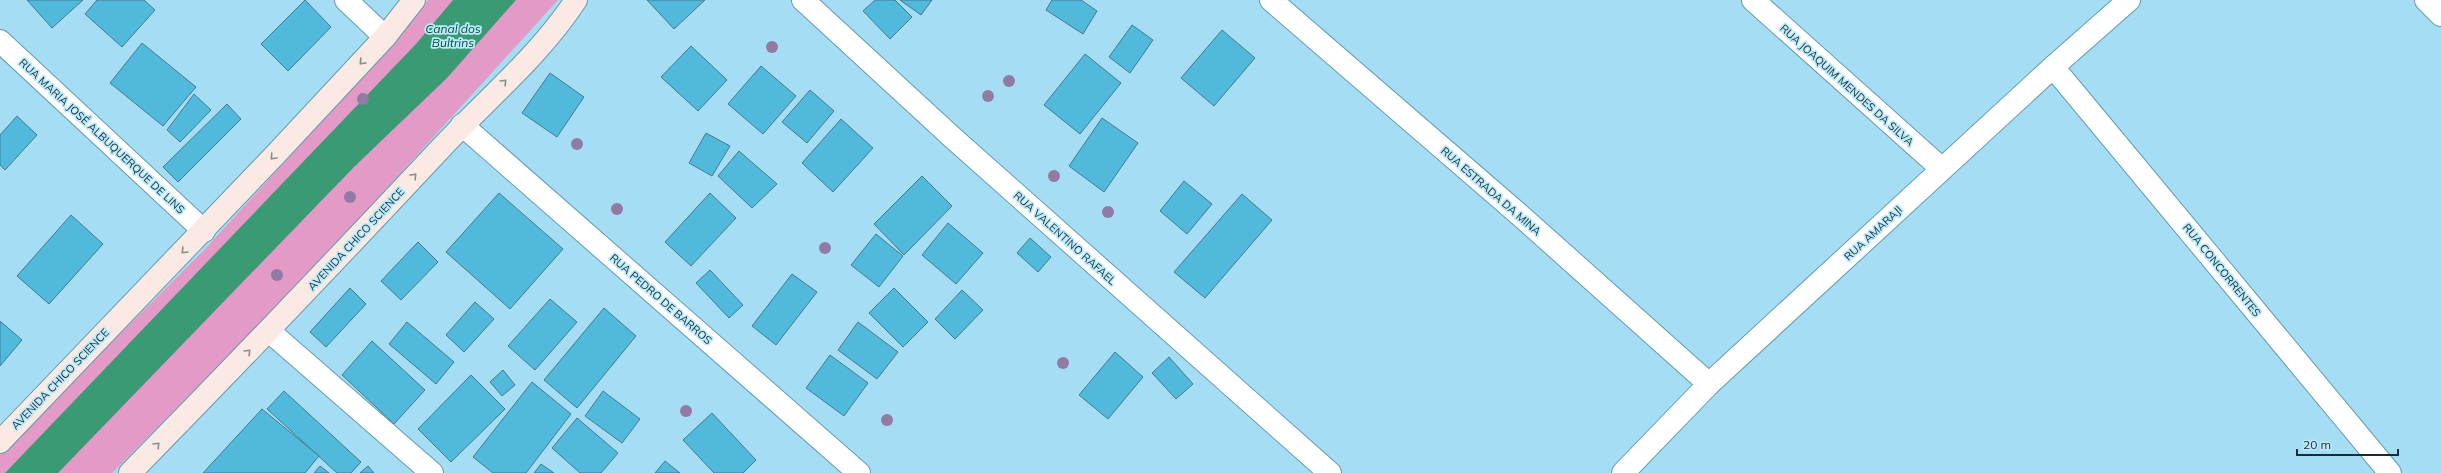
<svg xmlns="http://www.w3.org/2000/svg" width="2441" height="473" font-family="Mulish,sans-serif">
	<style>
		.green { fill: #e49ac6 }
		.water { fill: #399a73 }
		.building { fill: #51b9dc; stroke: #447b8f }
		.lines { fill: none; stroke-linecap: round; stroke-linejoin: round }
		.minor-casing { stroke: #649bb0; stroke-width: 24 }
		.secondary-casing { stroke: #649bb0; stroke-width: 24 }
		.minor { stroke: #fff; stroke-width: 22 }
		.secondary { stroke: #faeae3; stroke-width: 22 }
		.tree { fill: #917aa4 }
		.oneway { stroke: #888c8c }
		.labels { text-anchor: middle; stroke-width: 3.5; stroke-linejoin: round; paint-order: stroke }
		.street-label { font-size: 11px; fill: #162d36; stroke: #bceafb }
		.water-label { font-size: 12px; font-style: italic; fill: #005137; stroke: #bceafb }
	</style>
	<rect width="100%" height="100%" fill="#a5def4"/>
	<!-- green -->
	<polygon class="green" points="428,0 558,0 298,286 112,473 0,473 0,454 204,250 392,45"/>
	<!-- water -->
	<polygon class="water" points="453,0 516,0 447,78 355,166 58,473 5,473 416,44"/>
	<!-- building -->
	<g class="building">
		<polygon points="27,0 83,0 52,28"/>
		<polygon points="97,0 144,0 155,10 122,47 85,14"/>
		<polygon points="305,0 331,27 288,71 261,44"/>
		<polygon points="647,0 705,0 674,29"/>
		<polygon points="875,0 895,0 912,17 890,39 863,11"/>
		<polygon points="900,0 932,0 921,15"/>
		<polygon points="1052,0 1081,0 1097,11 1083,34 1046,10"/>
		<polygon points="1132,25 1153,40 1130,73 1109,57"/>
		<polygon points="1222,30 1255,58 1214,106 1181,78"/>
		<polygon points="142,43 196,87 163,126 110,83"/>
		<polygon points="691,46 727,80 698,111 661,77"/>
		<polygon points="1085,54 1121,83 1080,134 1044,105"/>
		<polygon points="761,66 796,96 763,134 728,104"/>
		<polygon points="550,73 584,97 557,137 522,113"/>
		<polygon points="810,90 834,111 807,143 782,122"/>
		<polygon points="194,94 211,110 180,142 167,130"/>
		<polygon points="227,104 241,119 178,182 163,167"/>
		<polygon points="17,116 37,135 5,170 0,165 0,135"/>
		<polygon points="1102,118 1138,143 1104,192 1069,166"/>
		<polygon points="841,119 873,148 833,192 802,163"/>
		<polygon points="706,133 730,146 712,176 689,163"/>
		<polygon points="739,151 777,184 752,208 718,176"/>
		<polygon points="922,176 952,206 904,255 874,224"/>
		<polygon points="1184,181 1212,204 1187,234 1160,211"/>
		<polygon points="499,193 563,249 510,309 446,252"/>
		<polygon points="710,193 736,218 691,266 665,242"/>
		<polygon points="1242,194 1272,220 1205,298 1174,272"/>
		<polygon points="71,215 103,244 49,304 17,276"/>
		<polygon points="948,223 983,253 956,284 922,255"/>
		<polygon points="876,234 903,256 879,287 851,265"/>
		<polygon points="1030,238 1051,257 1038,272 1017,253"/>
		<polygon points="418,242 438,262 401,300 381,281"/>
		<polygon points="710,270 743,305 729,318 696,283"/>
		<polygon points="792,274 817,292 776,345 752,326"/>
		<polygon points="350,288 366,304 326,347 310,332"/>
		<polygon points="894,288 928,322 903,347 869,313"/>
		<polygon points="962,290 983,310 955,339 935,319"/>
		<polygon points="550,299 577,322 535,370 508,346"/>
		<polygon points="475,302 494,319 464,352 446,335"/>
		<polygon points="604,308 636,336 577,408 544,380"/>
		<polygon points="0,321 22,340 0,366"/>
		<polygon points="407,322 454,362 436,384 389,344"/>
		<polygon points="858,322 898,352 877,379 838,350"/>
		<polygon points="372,341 425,390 394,424 342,375"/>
		<polygon points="1115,352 1143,377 1108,419 1079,395"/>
		<polygon points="830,355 868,383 844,416 806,388"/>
		<polygon points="1169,357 1193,384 1176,399 1152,373"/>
		<polygon points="503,370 515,385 502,396 490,382"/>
		<polygon points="471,375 505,409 451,462 418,429"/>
		<polygon points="532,382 571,414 526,473 493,473 473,457"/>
		<polygon points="284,391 361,462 351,473 337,473 267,409"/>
		<polygon points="603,391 640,419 622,443 585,416"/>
		<polygon points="262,409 319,456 305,473 203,473"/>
		<polygon points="712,413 756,460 743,473 714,473 683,440"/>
		<polygon points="577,418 618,453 601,473 580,473 552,448"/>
		<polygon points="665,461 680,473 655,473"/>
		<polygon points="541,464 554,473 534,473"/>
		<polygon points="320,466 329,473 314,473"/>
		<polygon points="368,466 374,473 360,473"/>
	</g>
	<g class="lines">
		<defs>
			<g id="minor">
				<polyline points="346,0 385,37"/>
				<polyline points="803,0 953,138 1330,473"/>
				<polyline points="1271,0 1522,217 1709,384"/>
				<polyline points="1753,0 1942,169"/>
				<polyline points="2426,0 2441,15"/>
				<polyline points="0,41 204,231"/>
				<polyline points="2053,67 2390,473"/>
				<polyline points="462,125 859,473"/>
				<polyline points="269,331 432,473"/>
				<polyline points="1623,473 1709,384 2053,67 2129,0"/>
			</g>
			<g id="secondary">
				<polyline points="0,442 275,155 385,37 414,0"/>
				<path d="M130,473c105,-107 209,-216 312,-326 45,-48 98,-92 134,-147"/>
			</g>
		</defs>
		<!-- minor casing -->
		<use href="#minor" class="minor-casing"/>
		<!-- secondary casing -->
		<use href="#secondary" class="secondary-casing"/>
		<!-- minor -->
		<use href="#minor" class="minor"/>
		<!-- secondary -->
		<use href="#secondary" class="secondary"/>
	</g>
	<!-- trees -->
	<g class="tree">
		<circle cx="772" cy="47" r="6"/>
		<circle cx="1009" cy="81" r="6"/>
		<circle cx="988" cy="96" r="6"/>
		<circle cx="363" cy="99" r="6"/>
		<circle cx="577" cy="144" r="6"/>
		<circle cx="1054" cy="176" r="6"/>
		<circle cx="350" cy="197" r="6"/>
		<circle cx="617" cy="209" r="6"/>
		<circle cx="1108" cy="212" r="6"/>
		<circle cx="825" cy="248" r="6"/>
		<circle cx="277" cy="275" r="6"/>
		<circle cx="1063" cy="363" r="6"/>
		<circle cx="686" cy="411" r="6"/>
		<circle cx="887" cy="420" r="6"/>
	</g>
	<!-- one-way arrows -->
	<defs><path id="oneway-chevron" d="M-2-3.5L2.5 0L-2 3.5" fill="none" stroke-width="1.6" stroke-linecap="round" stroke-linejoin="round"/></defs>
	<g class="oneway">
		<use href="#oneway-chevron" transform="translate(362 62) rotate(133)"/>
		<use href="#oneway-chevron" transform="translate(504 82) rotate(-45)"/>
		<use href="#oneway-chevron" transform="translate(273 157) rotate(133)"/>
		<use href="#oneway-chevron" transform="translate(414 176) rotate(-47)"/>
		<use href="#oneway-chevron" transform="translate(184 251) rotate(134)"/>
		<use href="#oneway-chevron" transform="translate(248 352) rotate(-46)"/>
		<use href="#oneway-chevron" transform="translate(157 445) rotate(-46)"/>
	</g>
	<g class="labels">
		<!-- street labels -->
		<g class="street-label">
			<text transform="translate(1847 85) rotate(42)" y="4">RUA JOAQUIM MENDES DA SILVA</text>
			<text transform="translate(102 136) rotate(43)" y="4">RUA MARIA JOSÉ ALBUQUERQUE DE LINS</text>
			<text transform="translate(1491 191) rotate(41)" y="4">RUA ESTRADA DA MINA</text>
			<text transform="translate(1873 233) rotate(-43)" y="4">RUA AMARAJI</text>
			<text transform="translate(1065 238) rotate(42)" y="4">RUA VALENTINO RAFAEL</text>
			<text transform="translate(356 239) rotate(-47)" y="4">AVENIDA CHICO SCIENCE</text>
			<text transform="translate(2222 270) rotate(51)" y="4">RUA CONCORRENTES</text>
			<text transform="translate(661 299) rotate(41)" y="4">RUA PEDRO DE BARROS</text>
			<text transform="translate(60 379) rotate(-46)" y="4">AVENIDA CHICO SCIENCE</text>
		</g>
		<!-- water labels -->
		<g class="water-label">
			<text x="453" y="33">Canal dos<tspan x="453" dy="14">Bultrins</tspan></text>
		</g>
	</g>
	<!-- scale -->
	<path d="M2297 449v6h101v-6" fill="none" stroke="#162d36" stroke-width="2"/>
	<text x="2303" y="449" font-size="12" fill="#162d36" stroke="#bceafb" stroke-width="3" paint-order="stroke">20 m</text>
</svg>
